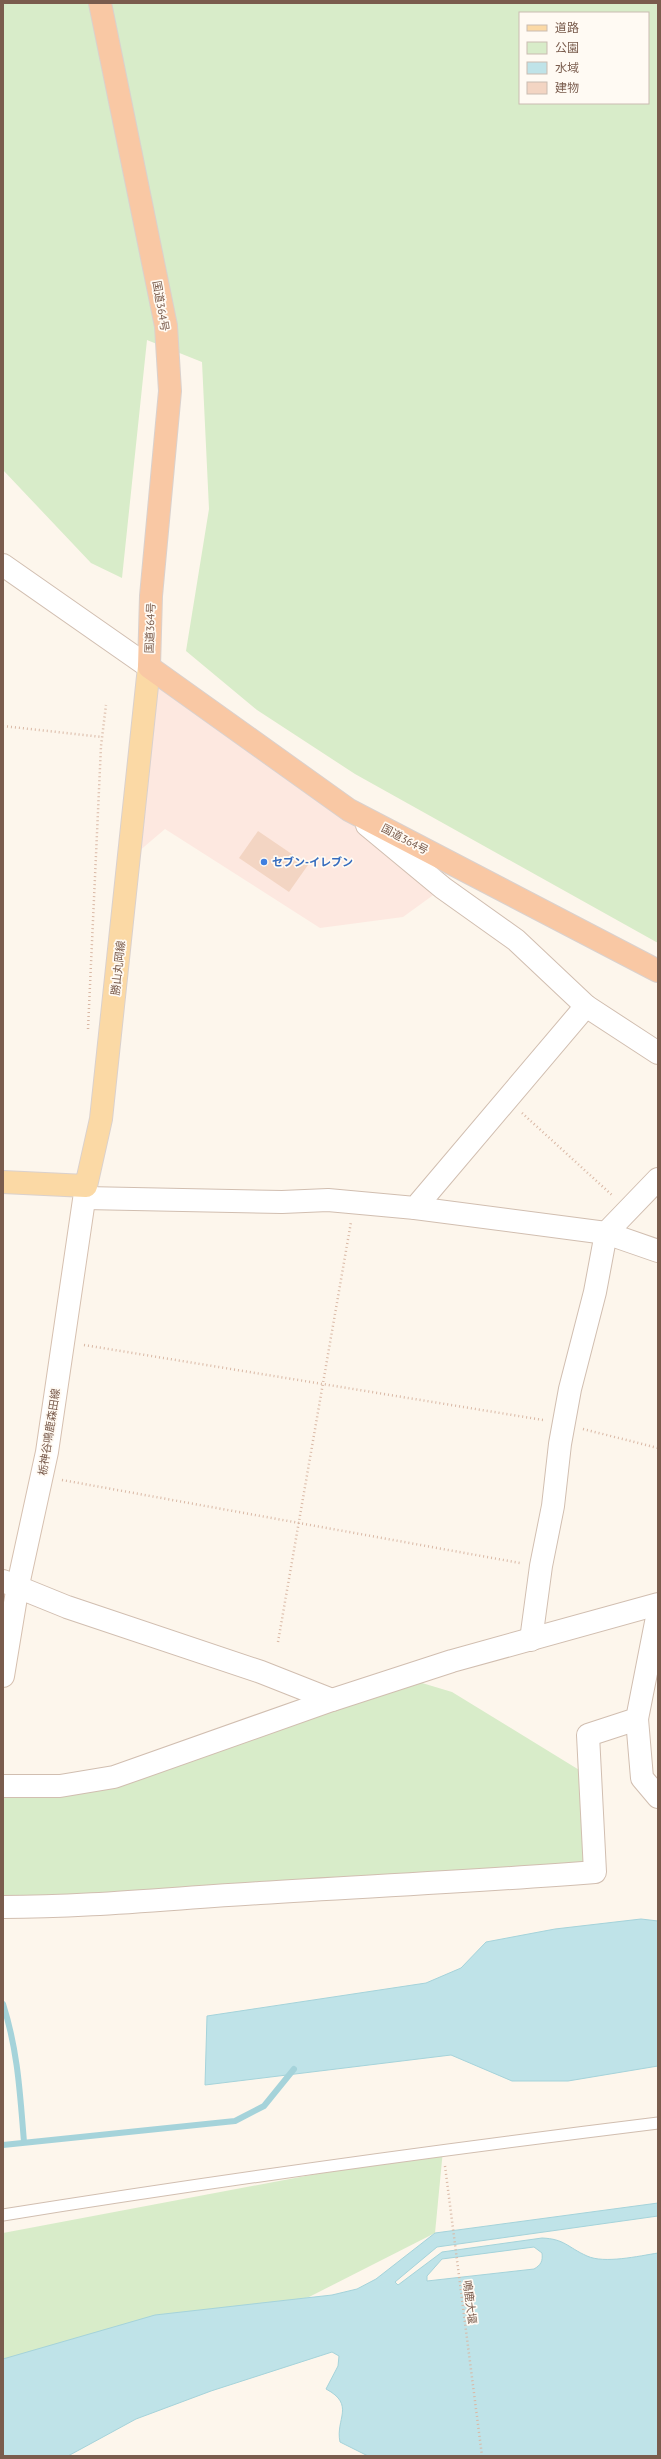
<svg xmlns="http://www.w3.org/2000/svg" width="661" height="2459" font-family="'PT Sans','Noto Sans JP',sans-serif">
	<style>
		.commercial { fill: #fde8e0 }
		.green { fill: #d8ecc9; fill-rule: evenodd }
		.water { fill: #bfe3e8; stroke: #a5d3da; fill-rule: evenodd }
		.lines { fill: none; stroke-linecap: round; stroke-linejoin: round }
		.stream { stroke: #a5d3da; stroke-width: 6 }
		.building { fill: #f3d5c3 }
		.service-casing { stroke: #d1beb0; stroke-width: 13 }
		.minor-casing { stroke: #d1beb0; stroke-width: 24 }
		.tertiary-casing { stroke: #d1beb0; stroke-width: 24 }
		.secondary-casing { stroke: #d6c0b0; stroke-width: 24 }
		.primary-casing { stroke: #dad1cd; stroke-width: 24 }
		.trunk-casing { stroke: #dad1cd; stroke-width: 24 }
		.path { stroke: #d9b8a5; stroke-width: 2.5; stroke-dasharray: 1 3; stroke-linecap: butt }
		.service { stroke: #fff; stroke-width: 11 }
		.minor { stroke: #fff; stroke-width: 22 }
		.tertiary { stroke: #fff; stroke-width: 22 }
		.secondary { stroke: #fff; stroke-width: 22 }
		.primary { stroke: #fbd9a5; stroke-width: 22 }
		.trunk { stroke: #f9c8a4; stroke-width: 22 }
		.shop-dot { fill: #3f7fe0; stroke: #fffaf3; stroke-width: 1.5 }
		.labels { text-anchor: middle; stroke-width: 3.5; stroke-linejoin: round; paint-order: stroke }
		.street-label { font-size: 11px; fill: #7a5c4d; stroke: #fffaf3 }
		.shop-label { font-size: 11px; font-weight: bold; fill: #366cbe; stroke: #fffaf3; text-anchor: start }
	</style>
	<rect width="100%" height="100%" fill="#fdf6ec"/>
	<!-- commercial -->
	<polygon class="commercial" points="149,667 443,888 403,917 320,928 165,829 138,852"/>
	<!-- green -->
	<g class="green">
		<path d="M3,3h655v940l-303,-169 -98,-64 -71,-59 23,-142 -7,-147 -55,-22 -25,238 -31,-15 -88,-93zM520,13h128v90h-128z"/>
		<polygon points="412,1680 452,1692 589,1776 595,1872 3,1906 3,1786 60,1786"/>
		<polygon points="443,2150 435,2233 309,2297 3,2389 3,2233"/>
	</g>
	<!-- water -->
	<g class="water">
		<polygon points="641,1919 658,1921 658,2066 568,2081 512,2081 451,2055 205,2085 207,2016 426,1983 461,1968 486,1942 555,1929"/>
		<path d="M658,2203v13l-221,31 -42,35 3,3 44,-33 100,-14c23,1 25,9 45,18 17,8 52,0 71,-3v203h-290l-28,-14c-5,-23 16,-37 -14,-53l12,-23 1,-10 -7,-4 -121,39 -75,28 -68,37h-65v-97l152,-44 177,-20 25,-6 19,-10 59,-46zM534,2247l8,6c1,8 -1,12 -8,16l-107,12v-5l15,-17z"/>
	</g>
	<g class="lines">
		<!-- stream -->
		<g class="stream">
			<path d="M3,2004c15,47 17,90 21,138"/>
			<polyline points="3,2145 235,2121 264,2106 294,2069"/>
		</g>
	</g>
	<!-- building -->
	<polygon class="building" points="258,831 308,865 289,892 239,858"/>
	<g class="lines">
		<defs>
			<path id="service" d="M3,2215c218,-35 436,-65 655,-92"/>
			<g id="minor">
				<polyline points="3,565 149,667"/>
				<polyline points="85,1198 282,1202 328,1200 415,1208 586,1006"/>
				<polyline points="415,1208 606,1233 658,1251"/>
				<polyline points="3,1581 67,1607 261,1672 332,1700"/>
				<polyline points="531,1640 541,1566 553,1506 560,1444 570,1389 595,1292 606,1233 658,1179"/>
				<polyline points="637,1719 642,1778 658,1797"/>
				<path d="M3,1907c86,0 171,-9 257,-14 112,-7 223,-12 335,-21l-7,-137 49,-16 21,-107"/>
			</g>
			<g id="tertiary">
				<polyline points="367,825 443,888 516,940 586,1006 658,1053"/>
				<polyline points="3,1786 60,1786 114,1777 332,1700 452,1661 658,1604"/>
			</g>
			<polyline id="secondary" points="3,1676 18,1585 47,1452 86,1186"/>
			<polyline id="primary" points="3,1182 86,1186 101,1119 149,667"/>
			<polyline id="trunk" points="100,3 166,326 170,391 151,596 149,667 349,810 658,971"/>
		</defs>
		<!-- service casing -->
		<use href="#service" class="service-casing"/>
		<!-- minor casing -->
		<use href="#minor" class="minor-casing"/>
		<!-- tertiary casing -->
		<use href="#tertiary" class="tertiary-casing"/>
		<!-- secondary casing -->
		<use href="#secondary" class="secondary-casing"/>
		<!-- primary casing -->
		<use href="#primary" class="primary-casing"/>
		<!-- trunk casing -->
		<use href="#trunk" class="trunk-casing"/>
		<!-- path -->
		<g class="path">
			<polyline points="3,726 102,737"/>
			<polyline points="88,1029 101,746 106,705"/>
			<polyline points="522,1113 613,1196"/>
			<polyline points="84,1345 543,1420"/>
			<polyline points="583,1429 658,1448"/>
			<polyline points="62,1480 520,1563"/>
			<polyline points="278,1642 351,1222"/>
			<polyline points="445,2166 482,2456"/>
		</g>
		<!-- service -->
		<use href="#service" class="service"/>
		<!-- minor -->
		<use href="#minor" class="minor"/>
		<!-- tertiary -->
		<use href="#tertiary" class="tertiary"/>
		<!-- secondary -->
		<use href="#secondary" class="secondary"/>
		<!-- primary -->
		<use href="#primary" class="primary"/>
		<!-- trunk -->
		<use href="#trunk" class="trunk"/>
	</g>
	<!-- markers -->
	<circle class="shop-dot" cx="264" cy="862" r="4"/>
	<g class="labels">
		<!-- street labels -->
		<g class="street-label">
			<text transform="translate(161 306) rotate(80)" y="4">国道364号</text>
			<text transform="translate(150 628) rotate(-88)" y="4">国道364号</text>
			<text transform="translate(405 839) rotate(28)" y="4">国道364号</text>
			<text transform="translate(118 968) rotate(-84)" y="4">勝山丸岡線</text>
			<text transform="translate(49 1432) rotate(-81)" y="4">栃神谷鳴鹿森田線</text>
			<text transform="translate(470 2302) rotate(83)" y="4">鳴鹿大堰</text>
		</g>
		<!-- shop labels -->
		<g class="shop-label">
			<text x="272" y="866">セブン-イレブン</text>
		</g>
	</g>
	<!-- border -->
	<rect width="661" height="2459" fill="none" stroke="#7a5c4d" stroke-width="8"/>
	<!-- legend -->
	<rect x="519" y="12" width="130" height="92" fill="#fffaf3" stroke="#cabbb1"/>
	<rect x="527" y="25" width="20" height="6" fill="#fbd9a5" stroke="#cabbb1"/>
	<text x="555" y="32" font-size="12" fill="#7a5c4d">道路</text>
	<rect x="527" y="42" width="20" height="12" fill="#d8ecc9" stroke="#cabbb1"/>
	<text x="555" y="52" font-size="12" fill="#7a5c4d">公園</text>
	<rect x="527" y="62" width="20" height="12" fill="#bfe3e8" stroke="#cabbb1"/>
	<text x="555" y="72" font-size="12" fill="#7a5c4d">水域</text>
	<rect x="527" y="82" width="20" height="12" fill="#f3d5c3" stroke="#cabbb1"/>
	<text x="555" y="92" font-size="12" fill="#7a5c4d">建物</text>
</svg>
